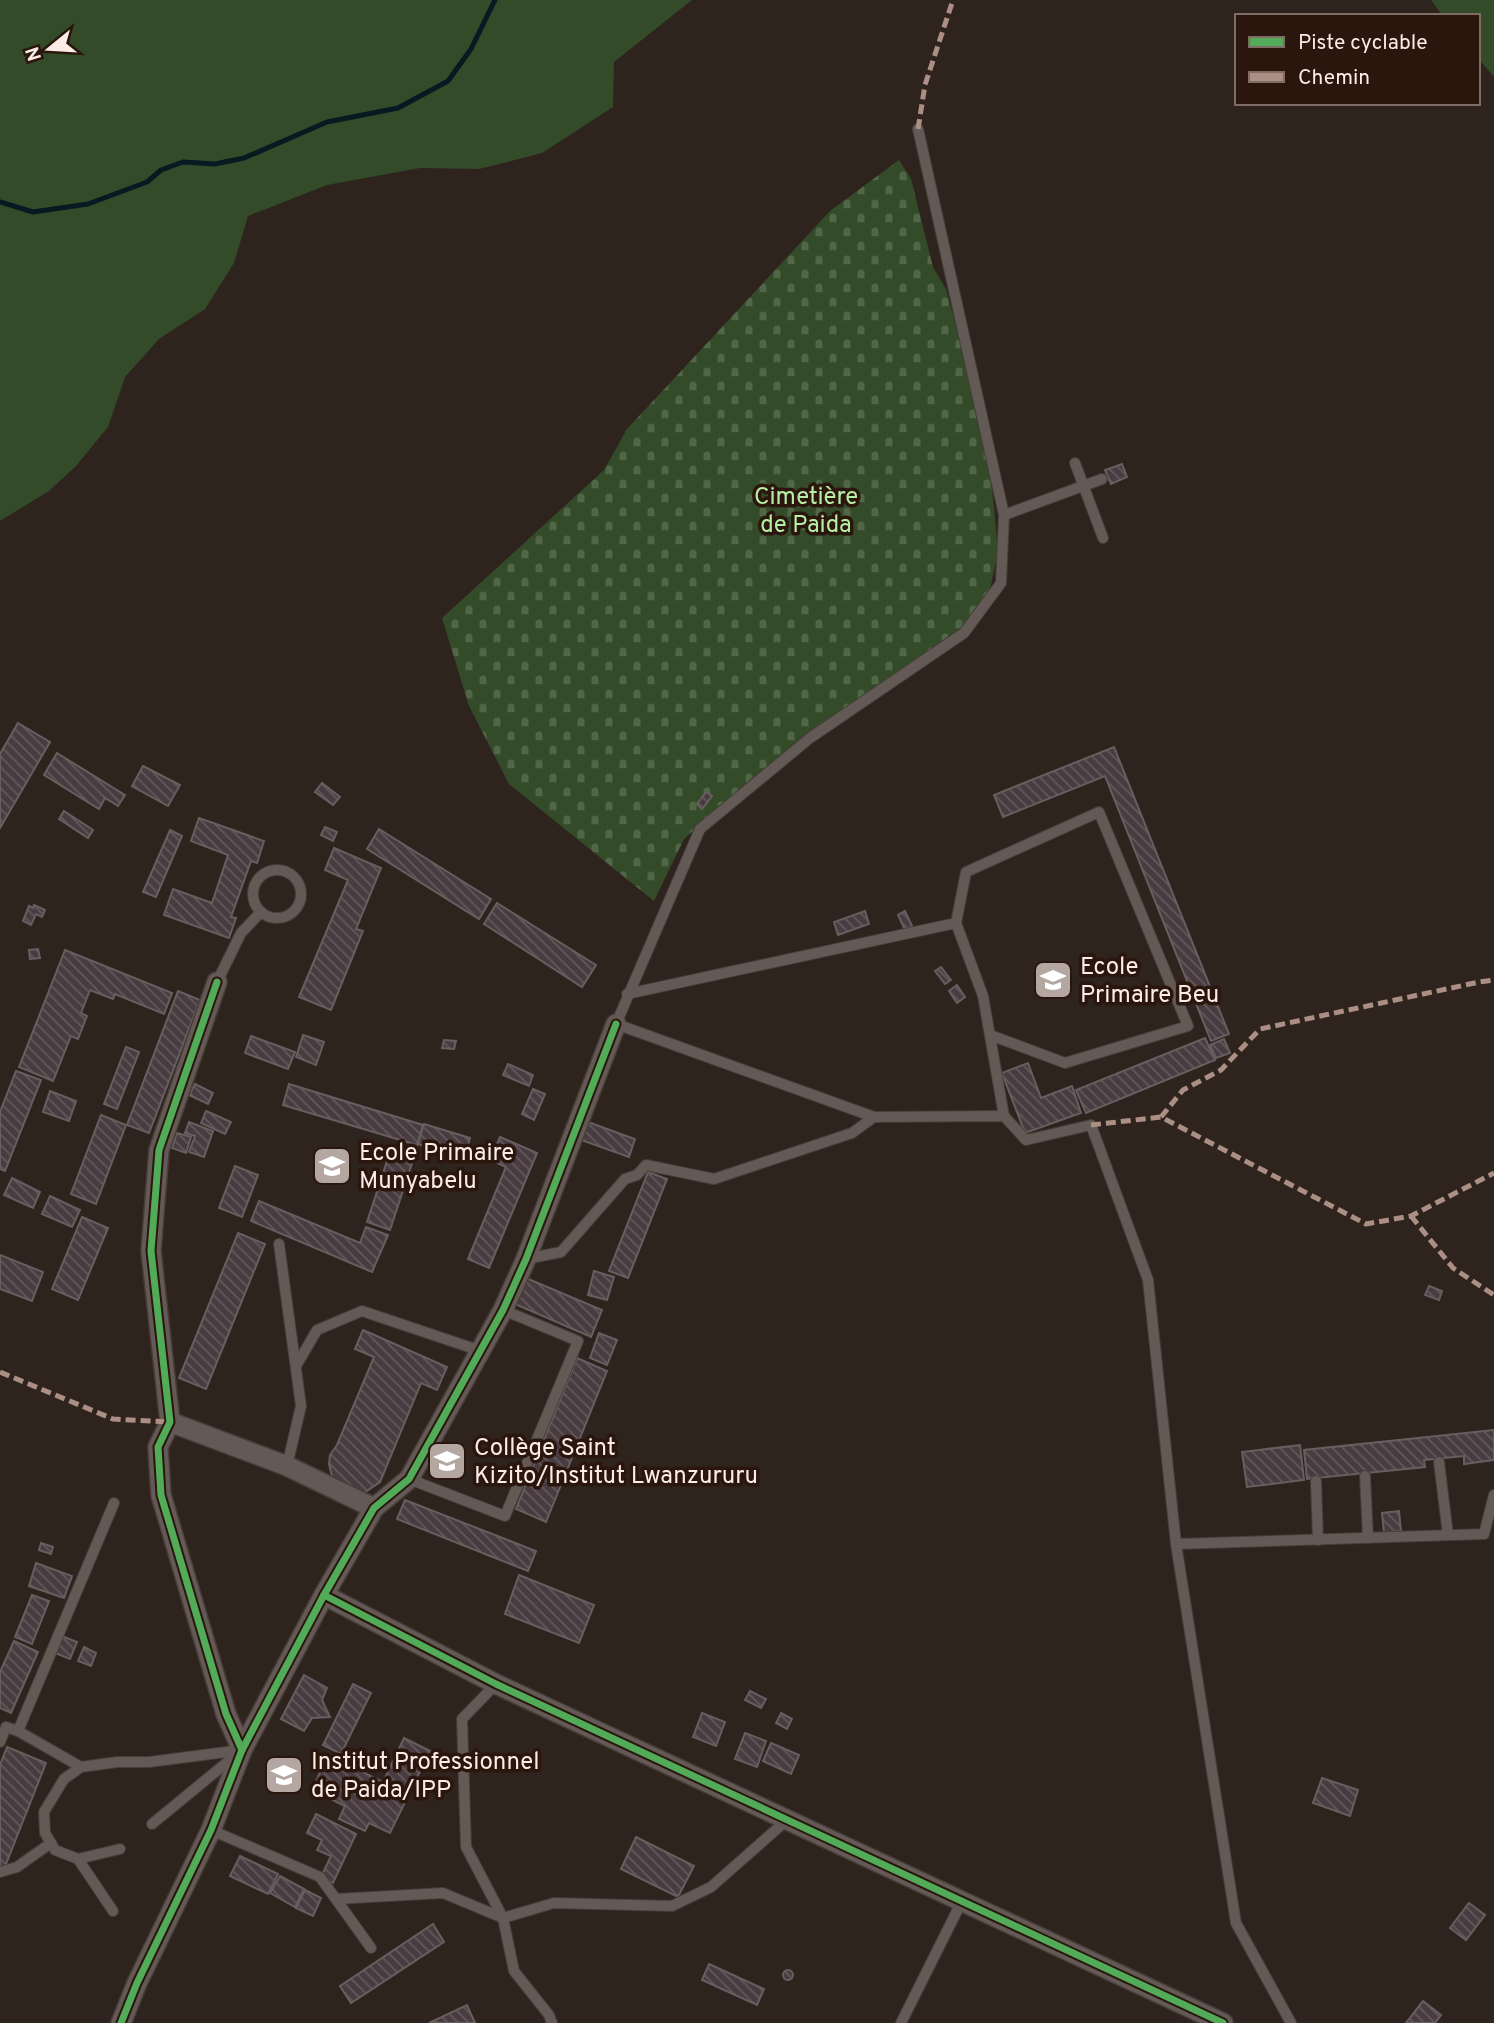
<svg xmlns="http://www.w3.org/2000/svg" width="1494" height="2023" font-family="Overpass,sans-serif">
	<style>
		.grass { fill: #334b28 }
		.cemetery { fill: url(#cemetery-stones) }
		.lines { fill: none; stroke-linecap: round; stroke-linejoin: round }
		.stream { stroke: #071a22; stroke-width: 5 }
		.building { fill: url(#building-back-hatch); stroke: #685e60; stroke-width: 2 }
		.lane-casing { stroke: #483d3a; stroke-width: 12 }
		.street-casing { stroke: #483d3a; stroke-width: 22 }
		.lane { stroke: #635955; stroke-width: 10 }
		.street { stroke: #635955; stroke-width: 19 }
		.quiet { stroke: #ac8f84; stroke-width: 5; stroke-dasharray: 10 5; stroke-linecap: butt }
		.cycleway-casing { stroke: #2b160e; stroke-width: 11 }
		.cycleway { stroke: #51ab58; stroke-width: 7 }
		.labels { text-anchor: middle; stroke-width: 7; stroke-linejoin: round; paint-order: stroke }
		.park-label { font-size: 24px; fill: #b5eea4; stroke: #2b160e }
		.poi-label { font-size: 24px; fill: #fcece7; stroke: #2b160e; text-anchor: start }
	</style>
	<defs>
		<pattern id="cemetery-stones" width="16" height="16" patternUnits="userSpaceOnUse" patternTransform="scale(1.75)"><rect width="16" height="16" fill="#334b28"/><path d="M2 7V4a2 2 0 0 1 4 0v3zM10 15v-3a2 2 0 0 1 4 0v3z" fill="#516547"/></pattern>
		<pattern id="building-back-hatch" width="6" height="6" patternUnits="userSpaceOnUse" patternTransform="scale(1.75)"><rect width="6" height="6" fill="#493c41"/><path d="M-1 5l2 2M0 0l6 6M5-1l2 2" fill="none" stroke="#64585c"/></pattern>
	</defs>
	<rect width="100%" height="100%" fill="#2f231e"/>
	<!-- grass -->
	<g class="grass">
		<polygon points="0,0 692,0 614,62 613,107 542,153 479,169 420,168 327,185 248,216 234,263 205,309 159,339 125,377 108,427 76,466 49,491 0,521"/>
		<polygon points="1431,0 1494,0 1494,77 1478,58 1478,16 1443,16"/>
	</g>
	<!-- cemetery -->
	<polygon class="cemetery" points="899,160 911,179 933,267 946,289 968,370 992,487 998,552 989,594 962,627 861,698 752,778 684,839 654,901 509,784 469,706 442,618 604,470 627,429 830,211"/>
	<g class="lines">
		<!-- stream -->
		<polyline class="stream" points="0,202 33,212 88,204 147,182 161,170 183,162 215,164 244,158 327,122 398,108 448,81 471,49 495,0"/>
	</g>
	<!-- building -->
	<g class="building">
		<polygon points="1122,464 1127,477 1111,484 1105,470"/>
		<polygon points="18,723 50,742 0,828 0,754"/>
		<polygon points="1114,747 1229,1034 1211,1041 1105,776 1003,817 994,795"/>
		<polygon points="57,753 125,795 118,806 105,798 99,809 44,775"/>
		<polygon points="143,766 180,785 168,806 132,786"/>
		<polygon points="322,783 340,797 333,805 315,792"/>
		<polygon points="706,792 712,796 702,809 697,804"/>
		<polygon points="64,811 93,830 88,838 59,819"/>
		<polygon points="199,818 264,841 257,863 251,861 231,917 236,918 229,938 164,915 173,889 212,903 228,855 191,841"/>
		<polygon points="325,827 337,832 333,841 321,835"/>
		<polygon points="379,829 491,899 479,919 367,849"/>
		<polygon points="170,830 182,836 156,897 143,892"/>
		<polygon points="334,848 381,868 356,929 363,931 331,1010 299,997 348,880 325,870"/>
		<polygon points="497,903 596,965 582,987 484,924"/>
		<polygon points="34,905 45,910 42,917 36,914 31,925 23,921 29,906 33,908"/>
		<polygon points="865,911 869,924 838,935 834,922"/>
		<polygon points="905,911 912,926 905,930 898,915"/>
		<polygon points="38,949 40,958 30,959 29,950"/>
		<polygon points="65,950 172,993 164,1014 115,994 113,999 90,990 81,1013 87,1016 78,1039 71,1036 53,1081 19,1067"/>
		<polygon points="941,967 951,980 945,984 935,971"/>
		<polygon points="957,985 965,997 957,1003 949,991"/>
		<polygon points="178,991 200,1000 149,1133 127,1125"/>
		<polygon points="303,1035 324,1042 316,1065 296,1057"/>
		<polygon points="251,1036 295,1052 288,1069 245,1053"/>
		<polygon points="1205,1038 1215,1060 1086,1113 1076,1090"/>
		<polygon points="1224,1039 1230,1053 1216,1058 1210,1045"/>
		<polygon points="444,1040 456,1041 454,1049 442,1048"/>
		<polygon points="126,1047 139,1052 117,1109 104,1104"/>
		<polygon points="1028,1063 1041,1098 1072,1086 1081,1113 1025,1133 1002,1073"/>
		<polygon points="508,1064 533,1075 529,1086 503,1075"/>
		<polygon points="16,1071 41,1080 5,1171 0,1169 0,1112"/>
		<polygon points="195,1084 213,1093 208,1104 189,1095"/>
		<polygon points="289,1084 423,1125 417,1145 283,1105"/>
		<polygon points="533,1089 545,1094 534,1120 522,1114"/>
		<polygon points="50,1091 76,1101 69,1121 43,1112"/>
		<polygon points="206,1111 231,1122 225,1134 201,1123"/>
		<polygon points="101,1115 126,1125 96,1204 71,1194"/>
		<polygon points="189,1122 213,1131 204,1157 189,1152 195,1136 185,1133"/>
		<polygon points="588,1122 635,1139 629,1157 581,1140"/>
		<polygon points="424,1124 470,1138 464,1159 418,1144"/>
		<polygon points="177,1133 191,1137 186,1153 172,1148"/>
		<polygon points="500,1137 537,1153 489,1268 468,1259 506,1167 490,1160"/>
		<polygon points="390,1152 413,1160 390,1230 367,1222"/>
		<polygon points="235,1166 258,1175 242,1217 219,1208"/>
		<polygon points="648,1172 667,1179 628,1278 609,1271"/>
		<polygon points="12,1178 40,1192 33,1208 4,1195"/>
		<polygon points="50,1196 80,1210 72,1227 42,1214"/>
		<polygon points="259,1201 360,1243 366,1227 388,1235 372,1272 251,1221"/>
		<polygon points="82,1217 108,1228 78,1300 52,1289"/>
		<polygon points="238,1233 265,1244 206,1389 179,1378"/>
		<polygon points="0,1255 43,1272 32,1301 0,1289"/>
		<polygon points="594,1271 614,1277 607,1300 588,1295"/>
		<polygon points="526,1278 602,1310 591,1337 515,1304"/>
		<polygon points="1429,1286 1442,1291 1439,1300 1425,1295"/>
		<polygon points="363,1330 447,1367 437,1390 421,1383 380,1482 365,1492 356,1494 333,1481 329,1464 330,1455 337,1445 374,1357 355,1349"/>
		<polygon points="599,1333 617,1340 607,1365 590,1358"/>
		<polygon points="577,1358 607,1371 546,1522 516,1509"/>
		<polygon points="1494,1430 1494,1460 1464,1464 1464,1456 1424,1460 1425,1467 1307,1479 1304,1450"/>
		<polygon points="1300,1445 1304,1480 1247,1487 1242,1452"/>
		<polygon points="405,1500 536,1551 528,1571 397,1519"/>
		<polygon points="1399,1511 1401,1531 1384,1533 1382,1513"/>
		<polygon points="41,1543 53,1547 51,1554 39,1550"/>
		<polygon points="36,1563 72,1576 64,1598 29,1586"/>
		<polygon points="519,1575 594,1605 579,1643 505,1614"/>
		<polygon points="32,1595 49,1601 32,1644 15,1637"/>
		<polygon points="62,1636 77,1642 70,1659 55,1653"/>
		<polygon points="14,1641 38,1652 11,1713 0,1708 0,1672"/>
		<polygon points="84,1647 96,1653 91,1666 78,1661"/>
		<polygon points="304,1675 327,1688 322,1700 330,1717 312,1718 304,1731 281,1719"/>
		<polygon points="353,1684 371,1693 341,1754 323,1745"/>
		<polygon points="750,1691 766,1699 761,1708 745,1700"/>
		<polygon points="702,1713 725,1722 716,1746 693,1737"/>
		<polygon points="781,1713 792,1719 787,1729 776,1723"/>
		<polygon points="745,1733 766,1741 757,1767 735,1759"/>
		<polygon points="404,1738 430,1751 390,1833 369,1823 365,1831 339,1819 345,1806 312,1790 328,1755 383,1782"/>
		<polygon points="771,1743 799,1755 791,1774 763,1761"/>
		<polygon points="7,1747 46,1763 4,1869 0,1868 0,1765"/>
		<polygon points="1322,1778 1358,1790 1350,1816 1313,1803"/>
		<polygon points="316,1814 356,1834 333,1883 321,1877 331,1856 317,1850 322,1840 307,1833"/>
		<polygon points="636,1837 694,1866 678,1897 621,1869"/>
		<polygon points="240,1856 278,1874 268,1894 230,1876"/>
		<polygon points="280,1876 304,1889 295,1907 270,1893"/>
		<polygon points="305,1890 321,1898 313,1916 296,1908"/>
		<polygon points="1469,1903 1485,1915 1466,1940 1450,1928"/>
		<polygon points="433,1924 444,1942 351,2003 340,1986"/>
		<polygon points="709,1964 764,1989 757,2005 702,1980"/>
		<circle cx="788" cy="1975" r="5"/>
		<polygon points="1423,2001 1441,2015 1435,2023 1406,2023"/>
		<polygon points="467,2005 475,2023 429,2023"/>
	</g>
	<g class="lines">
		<defs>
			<g id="lane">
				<polyline points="918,129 1004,515 1001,583 964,633 810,738 700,829 616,1024 874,1117 1004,1116 1026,1140 1091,1125 1148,1280 1176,1544 1236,1923 1291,2023"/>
				<polyline points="1075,463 1103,538"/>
				<polyline points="1004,515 1102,479"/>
				<circle cx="277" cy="894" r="24"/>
				<polyline points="217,982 241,933 261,912"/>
				<polyline points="627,994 956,923"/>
				<polyline points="990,1035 1065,1063 1188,1026 1099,812 966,872 956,923 983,996 1004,1116"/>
				<polyline points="279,1244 301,1406 287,1466"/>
				<polyline points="526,1259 561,1252 625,1179 637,1175 646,1165 714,1179 852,1133 874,1117"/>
				<polyline points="296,1366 317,1330 362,1311 481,1351"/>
				<polyline points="1439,1462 1448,1535"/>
				<polyline points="1365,1476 1368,1538"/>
				<polyline points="409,1479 505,1516 578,1341 503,1310"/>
				<polyline points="1316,1481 1318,1540"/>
				<polyline points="1176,1544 1484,1534 1494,1495"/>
				<polyline points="496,1684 462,1719 466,1847 503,1918 514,1971 549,2015 552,2023"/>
				<polyline points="0,1742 6,1727 18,1731"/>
				<polyline points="81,1767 18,1731 114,1503"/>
				<polyline points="152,1824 236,1755"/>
				<polyline points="211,1830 320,1877 371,1948"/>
				<polyline points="120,1849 78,1859 55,1850 45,1833 44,1812 64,1779 81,1767 117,1762 149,1762 242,1750"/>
				<polyline points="78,1859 113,1911"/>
				<polyline points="0,1872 17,1867 51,1843"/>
				<polyline points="336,1899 443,1893 503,1918 554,1903 672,1906 711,1887 787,1820"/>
				<polyline points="901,2023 962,1901"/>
			</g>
			<g id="street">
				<polyline points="217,982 159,1150 151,1251 170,1422 158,1447 161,1495 226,1714 242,1750"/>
				<polyline points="170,1422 287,1466 374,1508"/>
				<polyline points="324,1595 496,1684 1223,2023"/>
				<polyline points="121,2023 137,1983 211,1830 242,1750 324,1595 374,1508 409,1479 503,1310 526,1259 616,1024"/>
			</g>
		</defs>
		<!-- lane casing -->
		<use href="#lane" class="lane-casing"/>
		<!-- street casing -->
		<use href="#street" class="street-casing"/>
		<!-- lane -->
		<use href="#lane" class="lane"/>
		<!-- street -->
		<use href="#street" class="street"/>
		<!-- quiet -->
		<g class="quiet">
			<polyline points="918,129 925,85 953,0"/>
			<polyline points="1161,1117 1183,1090 1221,1070 1260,1029 1479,982 1494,980"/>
			<polyline points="1091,1125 1161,1117 1366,1224 1411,1216 1494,1173"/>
			<polyline points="1411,1216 1453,1268 1494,1295"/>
			<polyline points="0,1372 113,1419 170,1422"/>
		</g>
		<defs>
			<g id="cycleway">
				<polyline points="217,982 159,1150 151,1251 170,1422 158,1447 161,1495 226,1714 242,1750"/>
				<polyline points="324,1595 496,1684 1223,2023"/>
				<polyline points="121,2023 137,1983 211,1830 242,1750 324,1595 374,1508 409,1479 503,1310 526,1259 616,1024"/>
			</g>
		</defs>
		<!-- cycleway casing -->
		<use href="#cycleway" class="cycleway-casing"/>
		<!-- cycleway -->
		<use href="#cycleway" class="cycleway"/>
	</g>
	<!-- icons -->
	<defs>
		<symbol id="school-square" viewBox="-11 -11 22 22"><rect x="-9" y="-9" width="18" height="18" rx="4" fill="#b4a6a1" stroke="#2b160e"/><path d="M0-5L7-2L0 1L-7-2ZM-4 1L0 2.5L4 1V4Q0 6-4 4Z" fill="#fff"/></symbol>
	</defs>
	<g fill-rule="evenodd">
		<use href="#school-square" x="1031" y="958" width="44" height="44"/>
		<use href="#school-square" x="310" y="1144" width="44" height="44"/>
		<use href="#school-square" x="425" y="1439" width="44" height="44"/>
		<use href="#school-square" x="262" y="1753" width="44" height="44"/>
	</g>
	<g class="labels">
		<!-- park labels -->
		<g class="park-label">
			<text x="806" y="504">Cimetière<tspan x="806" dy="28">de Paida</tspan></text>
		</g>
		<!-- poi labels -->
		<g class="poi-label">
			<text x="1080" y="974">Ecole<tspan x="1080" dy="28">Primaire Beu</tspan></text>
			<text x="359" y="1160">Ecole Primaire<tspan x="359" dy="28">Munyabelu</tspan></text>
			<text x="474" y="1455">Collège Saint<tspan x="474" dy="28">Kizito/Institut Lwanzururu</tspan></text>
			<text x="311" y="1769">Institut Professionnel<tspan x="311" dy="28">de Paida/IPP</tspan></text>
		</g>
	</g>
	<!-- legend -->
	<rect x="1235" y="14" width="245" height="91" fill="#2b160e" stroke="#7f6c65" stroke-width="2"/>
	<rect x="1249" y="37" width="35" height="10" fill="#51ab58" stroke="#7f6c65" stroke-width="2"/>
	<text x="1298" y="49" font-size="21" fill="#fcece7">Piste cyclable</text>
	<rect x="1249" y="72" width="35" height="10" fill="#ac8f84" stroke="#7f6c65" stroke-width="2"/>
	<text x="1298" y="84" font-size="21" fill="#fcece7">Chemin</text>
	<!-- north arrow -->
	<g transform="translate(49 49) rotate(252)" stroke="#2b160e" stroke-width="5" paint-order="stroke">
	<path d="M0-5L12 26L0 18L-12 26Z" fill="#fcece7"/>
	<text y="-10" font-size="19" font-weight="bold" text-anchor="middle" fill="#fcece7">N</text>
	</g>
</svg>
